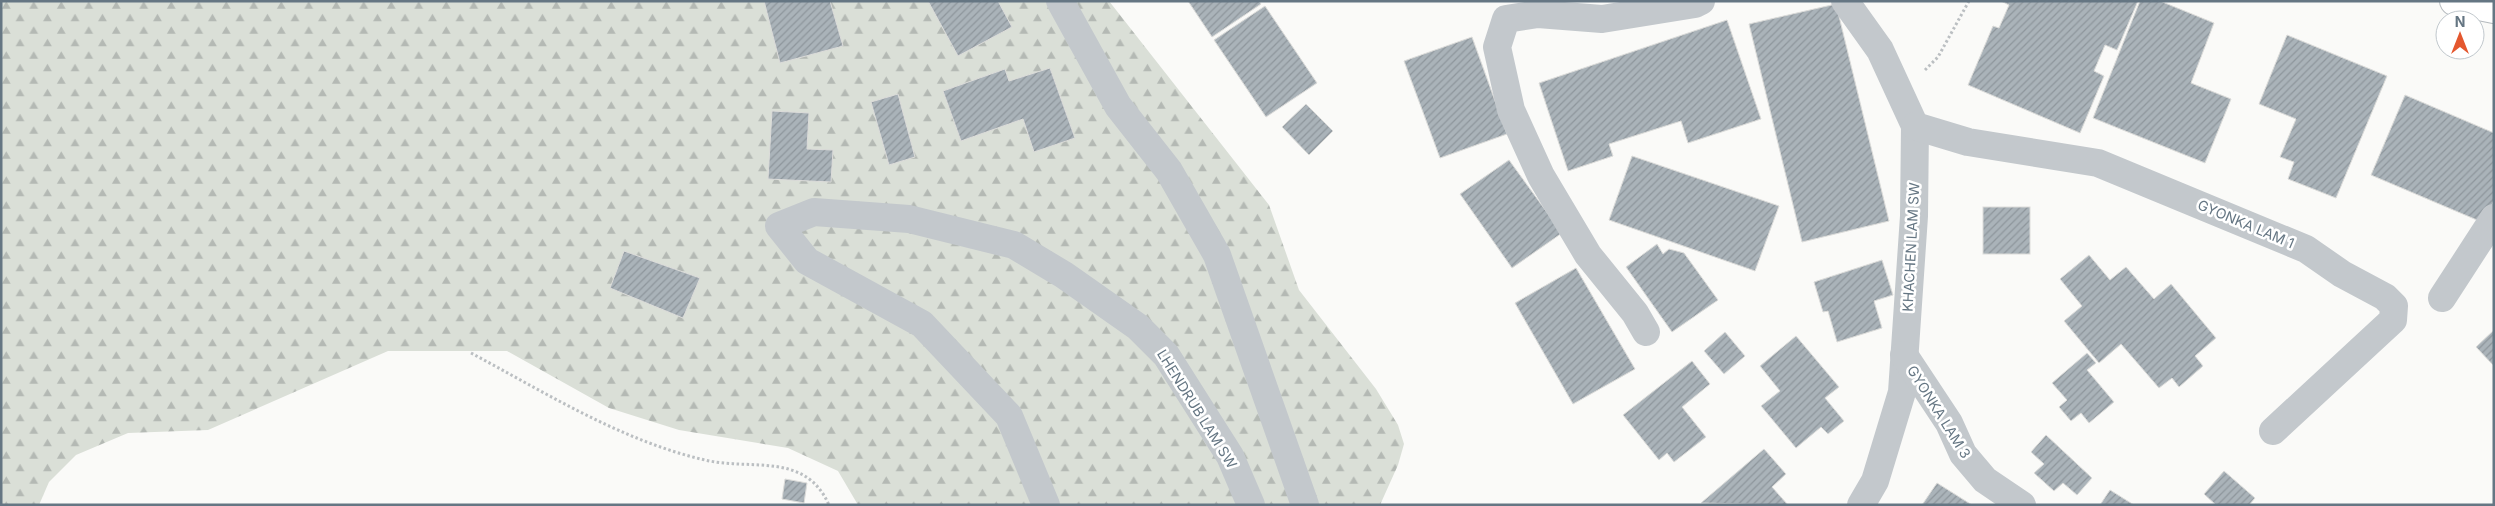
<svg xmlns="http://www.w3.org/2000/svg" width="2495" height="506" font-family="Inter,sans-serif">
	<style>
		.forest { fill: url(#forest-firs) }
		.building { fill: url(#building-hatch); stroke: #dcdcda }
		.lines { fill: none; stroke-linecap: round; stroke-linejoin: round }
		.major-casing { stroke: #b5babe; stroke-width: 30 }
		.path { stroke: #bbbfc2; stroke-width: 3; stroke-dasharray: 2.5 2.5; stroke-linecap: butt }
		.minor { stroke: #c3c8cc; stroke-width: 28 }
		.major { stroke: #fff; stroke-width: 28 }
		.labels { text-anchor: middle; stroke-width: 5; stroke-linejoin: round; paint-order: stroke }
		.street-label { font-size: 14px; fill: #657683; stroke: #fff }
	</style>
	<defs>
		<pattern id="forest-firs" width="22" height="20" patternUnits="userSpaceOnUse" patternTransform="scale(1.25)"><rect width="22" height="20" fill="#dadfd7"/><path d="M5 1l3.5 6h-7zM16 11l3.5 6h-7z" fill="#b4b9b4"/></pattern>
		<pattern id="building-hatch" width="6" height="6" patternUnits="userSpaceOnUse" patternTransform="scale(1.25)"><rect width="6" height="6" fill="#aab3b9"/><path d="M-1 1l2-2M0 6l6-6M5 7l2-2" fill="none" stroke="#8e969c"/></pattern>
	</defs>
	<rect width="100%" height="100%" fill="#fafaf8"/>
	<!-- forest -->
	<polygon class="forest" points="1,1 1109,1 1269,205 1299,290 1376,389 1398,425 1404,444 1398,465 1380,505 858,505 838,471 788,448 679,430 609,408 507,351 388,351 208,430 128,433 76,455 49,482 39,505 1,505"/>
	<!-- building -->
	<g class="building">
		<polygon points="764,1 830,1 843,46 780,63"/>
		<polygon points="928,1 998,1 1012,27 958,56"/>
		<polygon points="1188,1 1259,1 1261,4 1212,37"/>
		<polygon points="2001,1 2138,1 2117,50 2105,45 2094,71 2104,76 2080,133 1968,85 1993,26 1999,28 2009,5"/>
		<polygon points="2140,1 2160,1 2214,23 2191,83 2231,99 2205,163 2093,118"/>
		<polygon points="1836,4 1889,221 1802,242 1749,24"/>
		<polygon points="1265,6 1317,83 1266,117 1214,40"/>
		<polygon points="1727,20 1761,119 1688,143 1681,121 1609,144 1613,156 1568,171 1539,83"/>
		<polygon points="2287,35 2387,76 2336,198 2288,179 2294,162 2280,157 2296,119 2259,104"/>
		<polygon points="1472,37 1507,134 1440,158 1404,61"/>
		<polygon points="1050,68 1075,138 1034,152 1023,119 961,141 943,91 1005,69 1009,81"/>
		<polygon points="898,94 915,157 889,165 871,102"/>
		<polygon points="2405,95 2494,133 2494,200 2484,223 2371,175"/>
		<polygon points="1306,104 1333,131 1309,155 1282,127"/>
		<polygon points="772,111 809,113 807,149 833,150 831,182 768,179"/>
		<polygon points="1632,156 1779,206 1755,271 1609,220"/>
		<polygon points="1509,160 1562,233 1512,268 1460,194"/>
		<rect x="1983" y="207" width="47" height="47"/>
		<polygon points="1657,244 1663,254 1669,249 1684,253 1718,300 1672,332 1626,267"/>
		<polygon points="624,251 700,278 683,318 610,288"/>
		<polygon points="2089,255 2110,280 2126,267 2154,299 2171,284 2216,338 2195,356 2203,366 2179,387 2172,378 2159,388 2121,344 2099,363 2064,321 2082,306 2060,279"/>
		<polygon points="1882,260 1893,295 1874,301 1882,328 1837,342 1828,311 1823,312 1814,282"/>
		<polygon points="1576,268 1635,369 1573,404 1515,303"/>
		<polygon points="2494,330 2494,366 2476,347"/>
		<polygon points="1725,332 1745,356 1724,374 1704,351"/>
		<polygon points="1796,336 1839,387 1825,398 1844,421 1828,434 1821,427 1796,448 1761,406 1780,391 1760,366"/>
		<polygon points="2087,353 2096,363 2087,370 2114,402 2089,423 2081,413 2071,421 2059,407 2067,400 2052,383"/>
		<polygon points="1692,361 1710,384 1682,407 1706,437 1674,462 1667,453 1659,460 1623,415"/>
		<polygon points="2046,435 2092,478 2077,495 2063,483 2054,491 2034,473 2044,464 2031,452"/>
		<polygon points="1764,449 1786,474 1772,487 1788,505 1701,503"/>
		<polygon points="2224,471 2255,498 2249,505 2216,505 2204,494"/>
		<polygon points="785,479 807,483 804,503 782,499"/>
		<polygon points="1937,483 1972,505 1922,505"/>
		<polygon points="2110,490 2134,505 2100,505"/>
	</g>
	<g class="lines">
		<defs>
			<polyline id="major" points="2454,1 2494,9"/>
		</defs>
		<!-- major casing -->
		<use href="#major" class="major-casing"/>
		<!-- path -->
		<g class="path">
			<polyline points="1925,70 1938,57 1969,1"/>
			<path d="M471,353c75,40 151,88 234,107 46,11 100,-9 124,45"/>
		</g>
		<!-- minor -->
		<g class="minor">
			<polyline points="1060,1 1118,106 1169,171 1217,255 1305,505"/>
			<polyline points="1845,1 1880,50 1915,126 1914,216 1902,392 1875,481 1861,505"/>
			<polyline points="1915,126 1968,142 2098,163 2306,249 2342,274 2385,297 2394,306 2393,320 2273,431"/>
			<polyline points="2442,298 2494,218"/>
			<polyline points="1646,332 1635,313 1588,255 1541,176 1511,110 1497,47 1506,19 1538,14 1602,19 1695,4 1701,1"/>
			<polyline points="1904,355 1949,423 1963,454 1985,480 2022,505"/>
			<polyline points="1046,505 1009,416 922,324 807,261 779,226 814,212 909,219 1014,245 1064,275 1138,327 1166,355 1230,456 1251,505"/>
		</g>
		<!-- major -->
		<use href="#major" class="major"/>
	</g>
	<g class="labels">
		<!-- street labels -->
		<g class="street-label">
			<text transform="translate(2246 224) rotate(23)" y="5">GYONKA LAM 1</text>
			<text transform="translate(1911 247) rotate(-87)" y="5">KHACHEN LAM SW</text>
			<text transform="translate(1197 409) rotate(58)" y="5">LHENDRUB LAM SW</text>
			<text transform="translate(1939 412) rotate(58)" y="5">GYONKA LAM 3</text>
		</g>
	</g>
	<!-- border -->
	<rect width="2495" height="506" fill="none" stroke="#657683" stroke-width="5"/>
	<!-- north arrow -->
	<g transform="translate(2460 35)"><circle r="24" fill="#ffffff" stroke="#c1c8cd"/>
	<path d="M0-4L9 19L0 12L-9 19Z" fill="#e4572e"/>
	<text y="-8" font-size="14" font-weight="bold" text-anchor="middle" fill="#657683">N</text>
	</g>
</svg>
